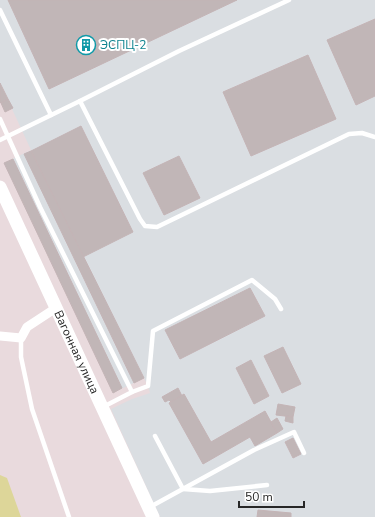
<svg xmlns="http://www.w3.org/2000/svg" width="375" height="517" font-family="'Nunito Sans',sans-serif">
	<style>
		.industrial { fill: #dadee2 }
		.green { fill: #ddd699 }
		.building { fill: #c1b6b7; stroke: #c4b4b6 }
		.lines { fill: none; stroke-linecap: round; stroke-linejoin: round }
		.lane { stroke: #fff; stroke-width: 4.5 }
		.street { stroke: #fff; stroke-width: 9 }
		.secondary { stroke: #fff; stroke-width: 13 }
		.labels { text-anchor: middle; stroke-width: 4; stroke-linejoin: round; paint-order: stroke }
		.culture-label { font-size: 12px; fill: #0d838f; stroke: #fff; text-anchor: start }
		.street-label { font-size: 12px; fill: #272727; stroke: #fff }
	</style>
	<rect width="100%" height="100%" fill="#e9dadd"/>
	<!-- industrial -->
	<polygon class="industrial" points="0,0 375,0 375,517 160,517 111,409 132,399 150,393 148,386 144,378 113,393 4,163 31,150 0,83"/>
	<!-- green -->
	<polygon class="green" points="0,475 7,478 21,517 0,517"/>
	<!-- building -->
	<g class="building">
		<polygon points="8,0 237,0 49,89"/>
		<polygon points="375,19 375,96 356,105 327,40"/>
		<polygon points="308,55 336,119 251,156 223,92"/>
		<polygon points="0,83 8,99 1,103 0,102"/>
		<polygon points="8,99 13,108 5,112 1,103"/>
		<polygon points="81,126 133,232 83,257 31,151"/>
		<polygon points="31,151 144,378 134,383 24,154"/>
		<polygon points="179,156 200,198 164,215 143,173"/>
		<polygon points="13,159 122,388 113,393 4,163"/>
		<polygon points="250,288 265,316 180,359 165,330"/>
		<polygon points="283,347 301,384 282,393 264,356"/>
		<polygon points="251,360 269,396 254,404 236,368"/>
		<polygon points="178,388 182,396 171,402 169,400 165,402 162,397"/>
		<polygon points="184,394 211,442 265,411 277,433 255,446 250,437 203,464 169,403"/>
		<polygon points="278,404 295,407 293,417 276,415"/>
		<polygon points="286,416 293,417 293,423 285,421"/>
		<polygon points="277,418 283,429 277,433 271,422"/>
		<polygon points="293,438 301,454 293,458 285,442"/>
		<polygon points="258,510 291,513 291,517 257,517"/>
	</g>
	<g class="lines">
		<!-- lane -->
		<g class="lane">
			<polyline points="0,10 51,115"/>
			<polyline points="80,101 140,219 145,226 157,227 349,134 362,133 375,137"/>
			<polyline points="0,119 40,207 132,392 103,407"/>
			<polyline points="0,140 80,101 179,51 289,0"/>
			<polyline points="21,338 21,357 32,409 69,517"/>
			<polyline points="132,392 148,386 153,331 252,280 275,299 281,309"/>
			<polyline points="155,436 183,489 210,491 267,485"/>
			<polyline points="150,507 254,450 294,432 304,453"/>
		</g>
		<!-- street -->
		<polyline class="street" points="0,336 21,338 27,327 56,308"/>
		<!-- secondary -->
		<path class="secondary" id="s1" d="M0,187l153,330"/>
	</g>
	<!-- icons -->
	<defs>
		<symbol id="building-ring" viewBox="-11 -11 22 22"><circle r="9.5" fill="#fff" stroke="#0f9aa8" stroke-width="1.5"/><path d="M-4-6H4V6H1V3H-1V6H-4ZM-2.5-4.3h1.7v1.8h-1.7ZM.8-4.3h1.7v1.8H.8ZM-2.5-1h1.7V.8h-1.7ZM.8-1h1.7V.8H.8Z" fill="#0f9aa8"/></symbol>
	</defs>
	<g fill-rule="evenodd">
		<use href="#building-ring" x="75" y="34" width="22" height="22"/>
	</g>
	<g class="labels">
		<!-- culture labels -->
		<g class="culture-label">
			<text x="100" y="49">ЭСПЦ-2</text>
		</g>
		<!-- street labels -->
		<g class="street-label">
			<text dy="4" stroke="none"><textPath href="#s1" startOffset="182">Вагонная улица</textPath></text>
		</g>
	</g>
	<!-- scale -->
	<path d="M239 501v6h65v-6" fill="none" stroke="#272727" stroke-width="2"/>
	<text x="245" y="501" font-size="12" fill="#272727" stroke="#ffffff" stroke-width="3" paint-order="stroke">50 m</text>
</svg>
